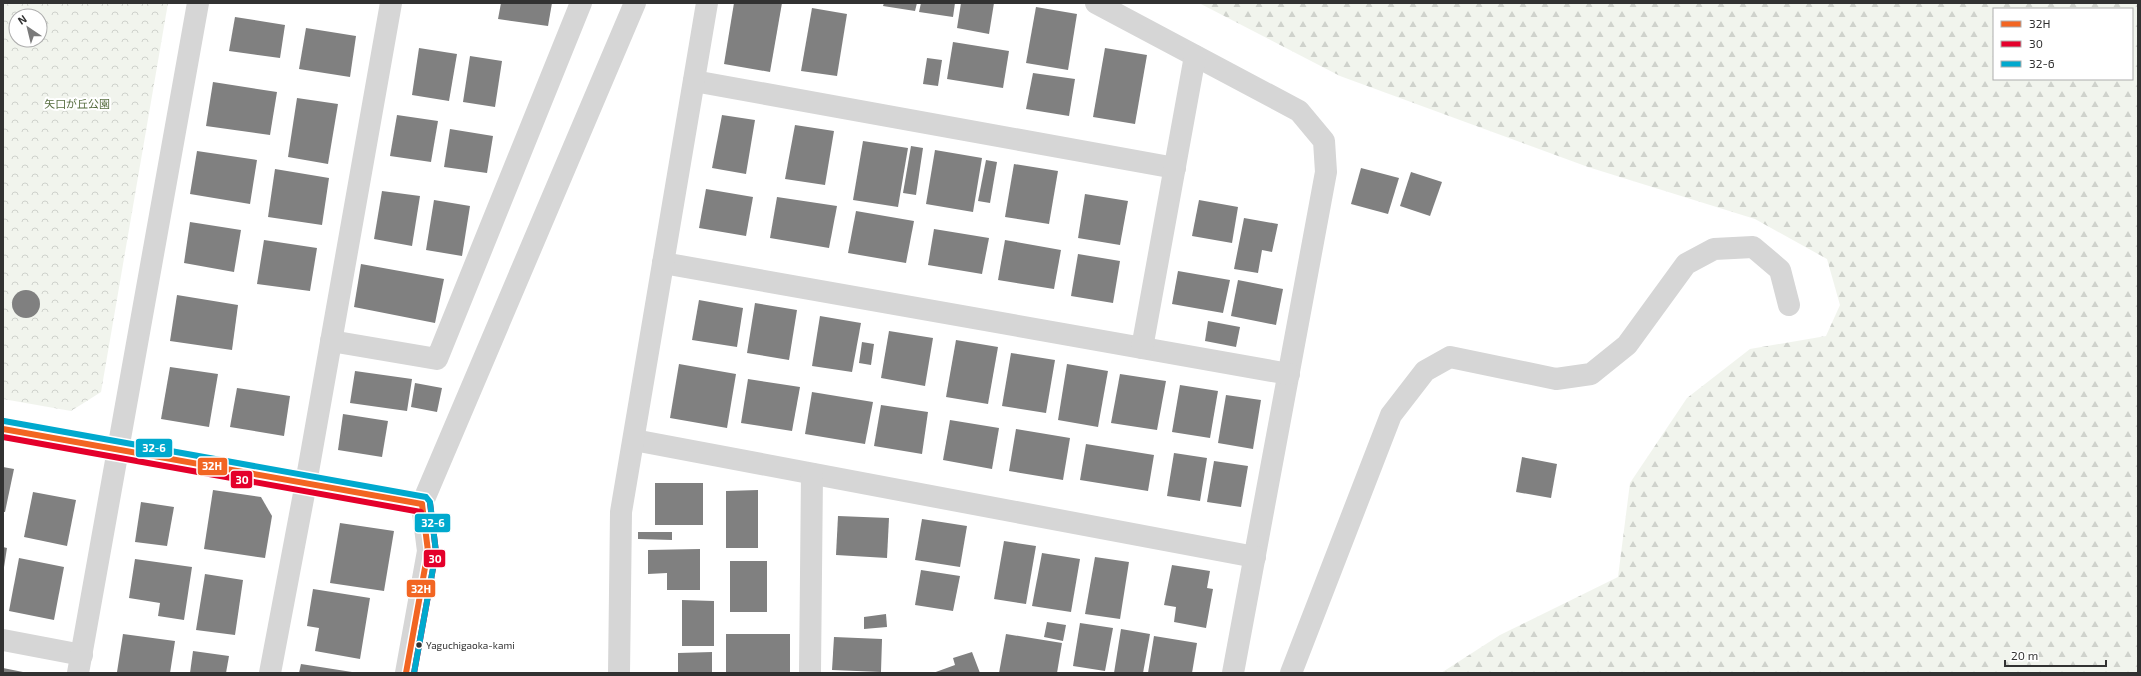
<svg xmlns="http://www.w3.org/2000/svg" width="2141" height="676" font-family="'Exo 2','Noto Sans JP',sans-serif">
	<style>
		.forest { fill: url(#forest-firs); fill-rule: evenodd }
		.park { fill: url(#park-crowns); fill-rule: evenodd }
		.building { fill: #808080 }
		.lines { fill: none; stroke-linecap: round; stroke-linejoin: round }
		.minor { stroke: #d6d6d6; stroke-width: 22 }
		.bus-1-casing { stroke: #fff; stroke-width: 9 }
		.bus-2-casing { stroke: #fff; stroke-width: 9 }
		.bus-3-casing { stroke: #fff; stroke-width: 9 }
		.bus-1 { stroke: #f26522; stroke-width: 6 }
		.bus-2 { stroke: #e4002b; stroke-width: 6 }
		.bus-3 { stroke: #00a9ce; stroke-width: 6 }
		.bus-dot { fill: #323232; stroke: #fff; stroke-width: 1.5 }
		.labels { text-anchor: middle; stroke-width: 4; stroke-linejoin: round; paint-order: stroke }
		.bus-label { font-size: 10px; fill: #323232; stroke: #fff; text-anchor: start }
		.park-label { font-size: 11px; fill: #566d3f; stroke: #fff }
		.line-badge { stroke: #fff; stroke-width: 1.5 }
		.badge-label { font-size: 11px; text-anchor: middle; font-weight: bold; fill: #fff }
	</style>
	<defs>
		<pattern id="forest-firs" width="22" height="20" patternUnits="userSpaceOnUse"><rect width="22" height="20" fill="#f1f4ed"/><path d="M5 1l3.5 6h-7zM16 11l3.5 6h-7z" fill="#cfd2cc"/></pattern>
		<pattern id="park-crowns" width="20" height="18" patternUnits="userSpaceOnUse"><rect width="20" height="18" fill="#f1f4ed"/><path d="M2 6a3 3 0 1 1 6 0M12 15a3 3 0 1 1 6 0" fill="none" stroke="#cfd2cc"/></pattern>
	</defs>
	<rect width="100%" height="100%" fill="#fff"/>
	<!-- forest -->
	<path class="forest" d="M1199,3h939v670h-697l59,-38 118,-58 12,-94 57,-85 63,-49 76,-13 14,-31 -13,-46 -72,-40 -167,-52 -248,-91zM1994,9h138v70h-138z"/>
	<!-- park -->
	<path class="park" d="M3,3h165l-67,389 -30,19 -68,-12zM16,16h24v24h-24z"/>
	<!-- building -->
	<g class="building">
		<polygon points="501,3 552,3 548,26 498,19"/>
		<polygon points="734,3 782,3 770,72 724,64"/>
		<polygon points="884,3 917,3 915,11 883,6"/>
		<polygon points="921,3 955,3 953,17 919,12"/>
		<polygon points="961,3 994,3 989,34 957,28"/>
		<polygon points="1036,7 1077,14 1068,70 1026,63"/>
		<polygon points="812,8 847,14 837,76 801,71"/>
		<polygon points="235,17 285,25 280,58 229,51"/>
		<polygon points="306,28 356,36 350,77 299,69"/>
		<polygon points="953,42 1009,51 1003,88 947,79"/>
		<polygon points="419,48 457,54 449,101 412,95"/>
		<polygon points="1105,48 1147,55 1135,124 1093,117"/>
		<polygon points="470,56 502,61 495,107 463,102"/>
		<polygon points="927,58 942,60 938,86 923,84"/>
		<polygon points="1033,73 1075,79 1069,116 1026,109"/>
		<polygon points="213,82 277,92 270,135 206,126"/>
		<polygon points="297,98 338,104 328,164 288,157"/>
		<polygon points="397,115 438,121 431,162 390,156"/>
		<polygon points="722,115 755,120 746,174 712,168"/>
		<polygon points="795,125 834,131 825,185 785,179"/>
		<polygon points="450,129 493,136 487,173 444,167"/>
		<polygon points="863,141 908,148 898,207 853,200"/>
		<polygon points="911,146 923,148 916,195 903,193"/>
		<polygon points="935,150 982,158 973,212 926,204"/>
		<polygon points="197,151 257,160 250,204 190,194"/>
		<polygon points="986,160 997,162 990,203 978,201"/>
		<polygon points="1014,164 1058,171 1049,224 1005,217"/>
		<polygon points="1361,168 1399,178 1388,214 1351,204"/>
		<polygon points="275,169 329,178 322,225 268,217"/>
		<polygon points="1411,172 1442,182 1430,216 1400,206"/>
		<polygon points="706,189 753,197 746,236 699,228"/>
		<polygon points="382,191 420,196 412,246 374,239"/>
		<polygon points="1085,194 1128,201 1120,245 1078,238"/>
		<polygon points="777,197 837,206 829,248 770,238"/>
		<polygon points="434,200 470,206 462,256 426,250"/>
		<polygon points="1199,200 1238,207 1232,243 1192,236"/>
		<polygon points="856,211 914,221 906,263 848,253"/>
		<polygon points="1244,218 1278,224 1272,252 1262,250 1258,273 1234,269"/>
		<polygon points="190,222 241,230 234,272 184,263"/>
		<polygon points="934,229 989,238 982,274 928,265"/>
		<polygon points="264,240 317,248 310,291 257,284"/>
		<polygon points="1005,240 1061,250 1054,289 998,280"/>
		<polygon points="1078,254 1120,261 1113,303 1071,296"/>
		<polygon points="361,264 444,279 435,323 354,307"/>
		<polygon points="1178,271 1230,280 1223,313 1172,304"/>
		<polygon points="1238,280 1283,289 1276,325 1231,316"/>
		<circle cx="26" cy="304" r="14"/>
		<polygon points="177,295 238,305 232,350 170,341"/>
		<polygon points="699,300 743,308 737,347 692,340"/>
		<polygon points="755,303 797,310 789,360 747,353"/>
		<polygon points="820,316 861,323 852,372 812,366"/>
		<polygon points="1208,321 1240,327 1236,347 1205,341"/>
		<polygon points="889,331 933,338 925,386 881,378"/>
		<polygon points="956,340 998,347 988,404 946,397"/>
		<polygon points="862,342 874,344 871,365 859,363"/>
		<polygon points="1011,353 1055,360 1046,413 1002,406"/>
		<polygon points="679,364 736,374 727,428 670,418"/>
		<polygon points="1067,364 1108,371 1098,427 1058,420"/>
		<polygon points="170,367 218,374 209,427 161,419"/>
		<polygon points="355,371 412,379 407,411 350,403"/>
		<polygon points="1120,374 1166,381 1157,430 1111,423"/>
		<polygon points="748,379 800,387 792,431 741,423"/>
		<polygon points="415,383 442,388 437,412 411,407"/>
		<polygon points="1180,385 1218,391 1210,438 1172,432"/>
		<polygon points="237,388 290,396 284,436 230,427"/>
		<polygon points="812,392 873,402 865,444 805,434"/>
		<polygon points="1226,395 1261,400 1253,449 1218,443"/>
		<polygon points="881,405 928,412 922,454 874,446"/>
		<polygon points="343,414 388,421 382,457 338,450"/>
		<polygon points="950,420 999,428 992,469 943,460"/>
		<polygon points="1016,429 1070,438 1063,480 1009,471"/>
		<polygon points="1086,444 1154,455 1148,491 1080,480"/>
		<polygon points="1174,453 1207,458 1200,501 1167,496"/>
		<polygon points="1522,457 1557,464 1551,498 1516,492"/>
		<polygon points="1214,461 1248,466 1241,507 1207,502"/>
		<polygon points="3,467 14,469 5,512 3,512"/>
		<rect x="655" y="483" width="48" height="42"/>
		<polygon points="213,490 261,497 272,516 265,558 204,549"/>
		<polygon points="758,490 758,548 726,548 726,491"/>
		<polygon points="33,492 76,500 67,546 24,537"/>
		<polygon points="141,502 174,507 167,546 135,542"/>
		<polygon points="838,516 889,518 887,558 836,555"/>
		<polygon points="922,519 967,526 960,567 915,560"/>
		<polygon points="340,523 394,531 384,591 330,583"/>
		<polygon points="638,532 672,532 672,540 638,539"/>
		<polygon points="1004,541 1036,546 1026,604 994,599"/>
		<polygon points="3,547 7,548 4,567 3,566"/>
		<polygon points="700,549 700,590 667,590 667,573 648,574 648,550"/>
		<polygon points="1042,553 1080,559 1071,612 1032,606"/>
		<polygon points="1095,557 1129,562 1120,619 1085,614"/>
		<polygon points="19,558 64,567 54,620 9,611"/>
		<polygon points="135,559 192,567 184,620 158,616 160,603 129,598"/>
		<rect x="730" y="561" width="37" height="51"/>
		<polygon points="1172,565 1210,571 1207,588 1213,589 1206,628 1174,622 1176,607 1164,605"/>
		<polygon points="921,570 960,576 953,611 915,605"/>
		<polygon points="205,574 243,580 235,635 196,630"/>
		<polygon points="313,589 370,598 360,659 315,651 319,628 307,626"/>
		<polygon points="682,600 714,601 714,646 682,646"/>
		<polygon points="886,614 887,627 864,629 864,617"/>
		<polygon points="1047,622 1066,625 1063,641 1044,637"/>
		<polygon points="1080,623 1113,628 1105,671 1073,666"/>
		<polygon points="1121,629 1150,634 1143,673 1114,673"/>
		<polygon points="123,634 175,641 170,673 117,672"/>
		<rect x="726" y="634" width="64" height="39"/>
		<polygon points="1006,634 1062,643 1057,673 999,673"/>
		<polygon points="1154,636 1197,643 1192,673 1148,673"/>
		<polygon points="834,637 882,639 881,672 832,670"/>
		<polygon points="193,651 229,656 226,673 190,673"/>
		<polygon points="712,652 712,673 678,673 678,653"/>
		<polygon points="972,652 980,673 933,673 955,665 953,658"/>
		<polygon points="301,664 352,672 352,673 299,673"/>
		<polygon points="3,668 23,672 23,673 3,673"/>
	</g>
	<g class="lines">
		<!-- minor -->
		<g class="minor">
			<polyline points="1096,3 1299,111 1324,141 1326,172 1233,673"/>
			<polyline points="694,81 1175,168"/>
			<polyline points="663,263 1289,374"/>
			<polyline points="331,341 437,359 581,3"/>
			<polyline points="1142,348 1195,56"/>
			<polyline points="3,429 422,504"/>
			<polyline points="634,440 1255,557"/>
			<polyline points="3,640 82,655"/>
			<polyline points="78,673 198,3"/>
			<polyline points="270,673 306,483 391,3"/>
			<polyline points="406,673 428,551 422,504 635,3"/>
			<polyline points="619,673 621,512 707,3"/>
			<polyline points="810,673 812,474"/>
			<polyline points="1291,673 1391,415 1425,371 1450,357 1556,379 1591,374 1627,345 1686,264 1714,249 1753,247 1780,270 1789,305"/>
		</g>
		<defs>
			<g id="bus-1">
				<polyline points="3,429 422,504"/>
				<polyline points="406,673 428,551 422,504"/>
			</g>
			<g id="bus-2">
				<polyline points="3,437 421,512"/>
				<polyline points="414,673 436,552 430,503"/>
			</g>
			<polyline id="bus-3" points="4,421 426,497 430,502 436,552 414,673"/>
		</defs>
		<!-- bus-1 casing -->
		<use href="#bus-1" class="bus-1-casing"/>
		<!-- bus-2 casing -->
		<use href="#bus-2" class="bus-2-casing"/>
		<!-- bus-3 casing -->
		<use href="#bus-3" class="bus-3-casing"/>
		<!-- bus-1 -->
		<use href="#bus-1" class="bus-1"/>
		<!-- bus-2 -->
		<use href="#bus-2" class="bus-2"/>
		<!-- bus-3 -->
		<use href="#bus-3" class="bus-3"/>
	</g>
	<!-- markers -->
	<circle class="bus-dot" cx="419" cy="645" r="3.5"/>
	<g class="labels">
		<!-- bus labels -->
		<g class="bus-label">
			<text x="426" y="649">Yaguchigaoka-kami</text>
		</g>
		<!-- park labels -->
		<g class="park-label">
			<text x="77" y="108">矢口が丘公園</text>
		</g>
	</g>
	<g class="line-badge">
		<rect x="135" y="438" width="38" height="20" rx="4" fill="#00a9ce"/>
		<rect x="197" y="457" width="31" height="19" rx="4" fill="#f26522"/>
		<rect x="230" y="470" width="23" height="19" rx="4" fill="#e4002b"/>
		<rect x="414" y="513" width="37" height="20" rx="4" fill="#00a9ce"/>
		<rect x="423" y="549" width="23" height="19" rx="4" fill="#e4002b"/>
		<rect x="406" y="579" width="30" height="19" rx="4" fill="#f26522"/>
	</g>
	<g class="badge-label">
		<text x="154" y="452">32-6</text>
		<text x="212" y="470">32H</text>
		<text x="242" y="484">30</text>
		<text x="433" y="527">32-6</text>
		<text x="435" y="563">30</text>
		<text x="421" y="593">32H</text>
	</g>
	<!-- border -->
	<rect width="2141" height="676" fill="none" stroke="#323232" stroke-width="8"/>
	<!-- legend -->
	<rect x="1993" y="8" width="140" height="72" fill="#ffffff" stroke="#adadad"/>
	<rect x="2001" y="21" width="20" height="6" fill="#f26522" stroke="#adadad"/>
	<text x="2029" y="28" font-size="12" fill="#323232">32H</text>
	<rect x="2001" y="41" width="20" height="6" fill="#e4002b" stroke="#adadad"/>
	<text x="2029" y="48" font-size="12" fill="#323232">30</text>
	<rect x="2001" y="61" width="20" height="6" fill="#00a9ce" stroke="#adadad"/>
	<text x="2029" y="68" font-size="12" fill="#323232">32-6</text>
	<!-- north arrow -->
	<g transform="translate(28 28) rotate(325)"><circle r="19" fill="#ffffff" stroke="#adadad"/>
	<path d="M0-3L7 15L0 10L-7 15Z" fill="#7a7a7a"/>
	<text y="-6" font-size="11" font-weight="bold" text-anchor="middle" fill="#323232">N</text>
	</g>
	<!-- scale -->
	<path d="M2005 660v6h101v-6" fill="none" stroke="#323232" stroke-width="2"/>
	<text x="2011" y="660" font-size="12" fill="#323232" stroke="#ffffff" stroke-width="3" paint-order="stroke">20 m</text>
</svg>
